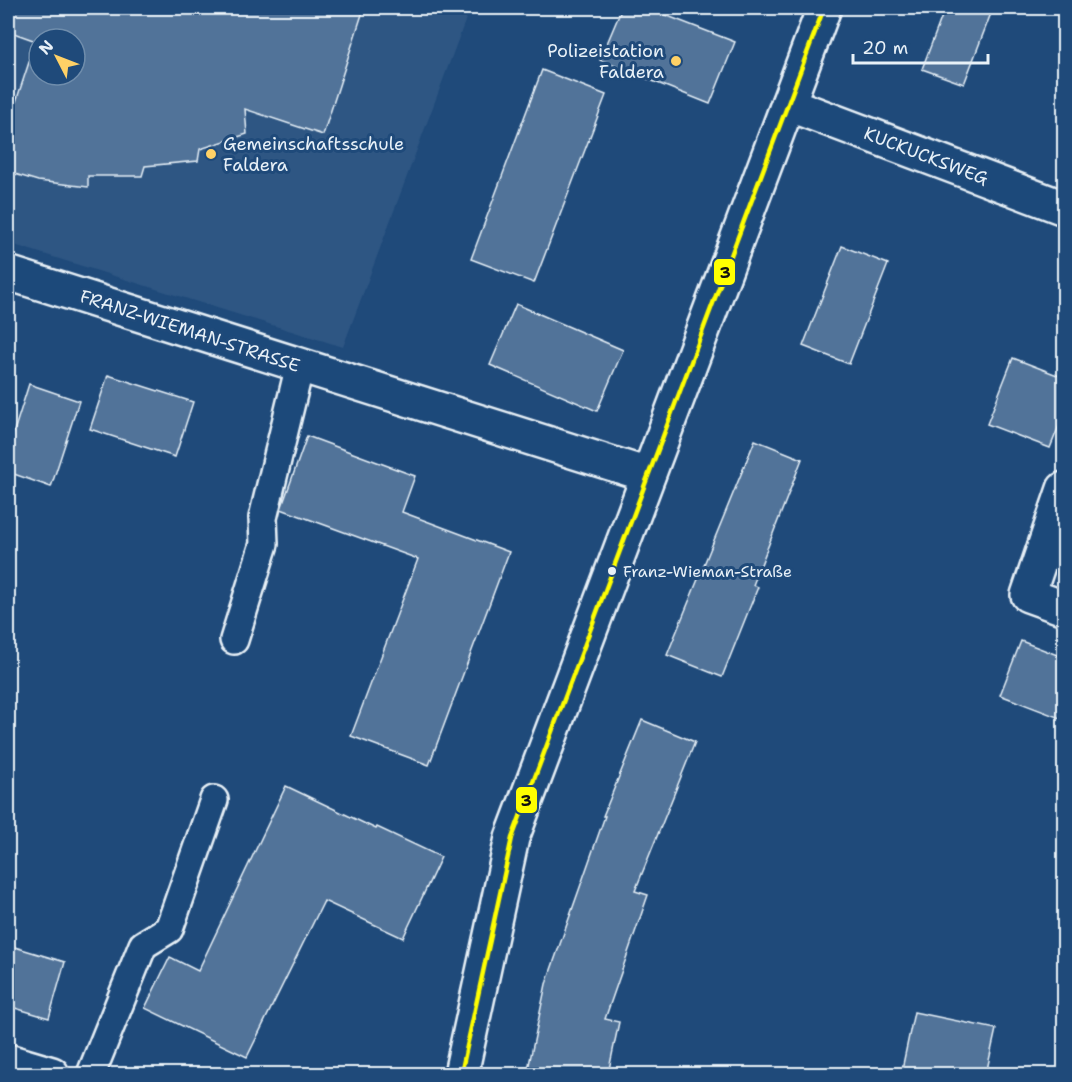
<svg xmlns="http://www.w3.org/2000/svg" width="1072" height="1082" font-family="'Shantell Sans',sans-serif">
	<style>
		.built { fill: #2e5683; fill-rule: evenodd }
		.building { fill: #517399; stroke: #e8f1f8; stroke-width: 1.5; fill-rule: evenodd }
		.lines { fill: none; stroke-linecap: round; stroke-linejoin: round }
		.service-casing { stroke: #e8f1f8; stroke-width: 32 }
		.minor-casing { stroke: #e8f1f8; stroke-width: 38 }
		.tertiary-casing { stroke: #e8f1f8; stroke-width: 38 }
		.service { stroke: #1f4a7a; stroke-width: 27 }
		.minor { stroke: #1f4a7a; stroke-width: 33 }
		.tertiary { stroke: #1f4a7a; stroke-width: 33 }
		.bus-1-casing { stroke: #1f4a7a; stroke-width: 9 }
		.bus-1 { stroke: #ff0; stroke-width: 4.5 }
		.poi-dot { fill: #ffd166; stroke: #1f4a7a; stroke-width: 2 }
		.bus-dot { fill: #e8f1f8; stroke: #1f4a7a; stroke-width: 2 }
		.labels { text-anchor: middle; stroke-width: 6; stroke-linejoin: round; paint-order: stroke }
		.bus-label { font-size: 16px; fill: #e8f1f8; stroke: #1f4a7a; text-anchor: start }
		.poi-label { font-size: 18px; fill: #e8f1f8; stroke: #1f4a7a; text-anchor: end }
		.street-label { font-size: 18px; fill: #e8f1f8; stroke: #1f4a7a }
		.line-badge { stroke: #1f4a7a; stroke-width: 2 }
		.pale-badge-label { font-size: 16px; text-anchor: middle; font-weight: bold; fill: #111 }
	</style>
	<rect width="100%" height="100%" fill="#1f4a7a"/>
	<filter id="ink" filterUnits="userSpaceOnUse"><feTurbulence type="fractalNoise" baseFrequency=".0167" numOctaves="2"/><feDisplacementMap in="SourceGraphic" scale="12" xChannelSelector="R" yChannelSelector="G"/><feConvolveMatrix kernelMatrix="1 2 1 2 8 2 1 2 1" color-interpolation-filters="sRGB"/></filter>
	<g filter="url(#ink)">
		<!-- built -->
		<path class="built" d="M8,8h462l-127,339 -335,-104zM39,39h36v36h-36z"/>
		<!-- building -->
		<g class="building">
			<path d="M8,8h356l-41,127 -78,-26 2,25 -47,15 -2,12 -53,5 -3,10h-54v11l-50,-6 -30,-9v-46l28,-85 -28,-10zM39,39h36v36h-36z"/>
			<polygon points="622,8 647,8 735,42 710,104 600,60"/>
			<polygon points="945,8 993,8 964,84 922,69"/>
			<polygon points="542,70 606,95 534,283 471,259"/>
			<polygon points="842,246 888,264 849,364 803,346"/>
			<polygon points="516,304 623,350 597,411 490,365"/>
			<polygon points="1013,358 1065,378 1065,411 1050,448 987,424"/>
			<polygon points="108,375 193,402 175,457 90,429"/>
			<polygon points="29,384 79,401 51,487 8,472 8,450"/>
			<polygon points="307,436 415,476 402,512 509,552 429,765 351,736 418,559 281,509"/>
			<polygon points="755,440 802,459 753,585 758,587 722,677 667,655"/>
			<polygon points="1021,641 1065,658 1065,720 1000,695"/>
			<polygon points="642,720 695,742 635,891 648,895 605,1019 619,1022 608,1074 527,1074 546,984 605,816 603,816"/>
			<polygon points="286,786 376,829 377,827 441,857 403,938 324,901 247,1057 145,1008 170,957 198,971"/>
			<polygon points="8,945 65,962 49,1018 8,1006"/>
			<polygon points="914,1012 996,1029 986,1074 901,1074"/>
		</g>
		<g class="lines">
			<defs>
				<g id="service">
					<polyline points="234,640 264,544 263,518 300,365"/>
					<polyline points="91,1074 143,945 169,929 214,800"/>
				</g>
				<g id="minor">
					<polyline points="788,104 1064,208"/>
					<polyline points="8,273 648,475"/>
					<polyline points="1064,489 1028,595 1064,608"/>
					<polyline points="8,1061 52,1074"/>
				</g>
				<polyline id="tertiary" points="461,1074 512,838 824,8"/>
			</defs>
			<!-- service casing -->
			<use href="#service" class="service-casing"/>
			<!-- minor casing -->
			<use href="#minor" class="minor-casing"/>
			<!-- tertiary casing -->
			<use href="#tertiary" class="tertiary-casing"/>
			<!-- service -->
			<use href="#service" class="service"/>
			<!-- minor -->
			<use href="#minor" class="minor"/>
			<!-- tertiary -->
			<use href="#tertiary" class="tertiary"/>
			<defs>
				<polyline id="bus-1" points="461,1074 512,838 824,8"/>
			</defs>
			<!-- bus-1 casing -->
			<use href="#bus-1" class="bus-1-casing"/>
			<!-- bus-1 -->
			<use href="#bus-1" class="bus-1"/>
		</g>
	</g>
	<!-- markers -->
	<g class="poi-dot">
		<circle cx="676" cy="61" r="6"/>
		<circle cx="211" cy="154" r="6"/>
	</g>
	<circle class="bus-dot" cx="612" cy="571" r="5"/>
	<g class="labels">
		<!-- bus labels -->
		<g class="bus-label">
			<text x="623" y="577">Franz-Wieman-Straße</text>
		</g>
		<!-- poi labels -->
		<g class="poi-label">
			<text x="664" y="57">Polizeistation<tspan x="664" dy="21">Faldera</tspan></text>
			<text x="223" y="150" text-anchor="start">Gemeinschaftsschule<tspan x="223" dy="21">Faldera</tspan></text>
		</g>
		<!-- street labels -->
		<g class="street-label">
			<text transform="translate(926 156) rotate(21)" y="6">KUCKUCKSWEG</text>
			<text transform="translate(190 331) rotate(18)" y="6">FRANZ-WIEMAN-STRASSE</text>
		</g>
	</g>
	<g class="line-badge">
		<rect x="713" y="258" width="23" height="28" rx="6" fill="#ff0"/>
		<rect x="515" y="786" width="23" height="28" rx="6" fill="#ff0"/>
	</g>
	<g class="pale-badge-label">
		<text x="725" y="278">3</text>
		<text x="526" y="806">3</text>
	</g>
	<!-- margin -->
	<rect width="1072" height="1082" fill="none" stroke="#1f4a7a" stroke-width="30"/>
	<rect x="15" y="15" width="1042" height="1052" fill="none" stroke="#e8f1f8" stroke-width="2" filter="url(#ink)"/>
	<!-- north arrow -->
	<g transform="translate(57 57) rotate(312)"><circle r="28" fill="#1f4a7a" stroke="#6f8dac" stroke-width="1.5"/>
	<path d="M0-4.5L10 22L0 15L-10 22Z" fill="#ffd166"/>
	<text y="-9" font-size="16" font-weight="bold" text-anchor="middle" fill="#e8f1f8">N</text>
	</g>
	<!-- scale -->
	<path d="M853 54v9h135v-9" fill="none" stroke="#e8f1f8" stroke-width="3"/>
	<text x="862" y="54" font-size="18" fill="#e8f1f8" stroke="#1f4a7a" stroke-width="4.5" paint-order="stroke">20 m</text>
</svg>
